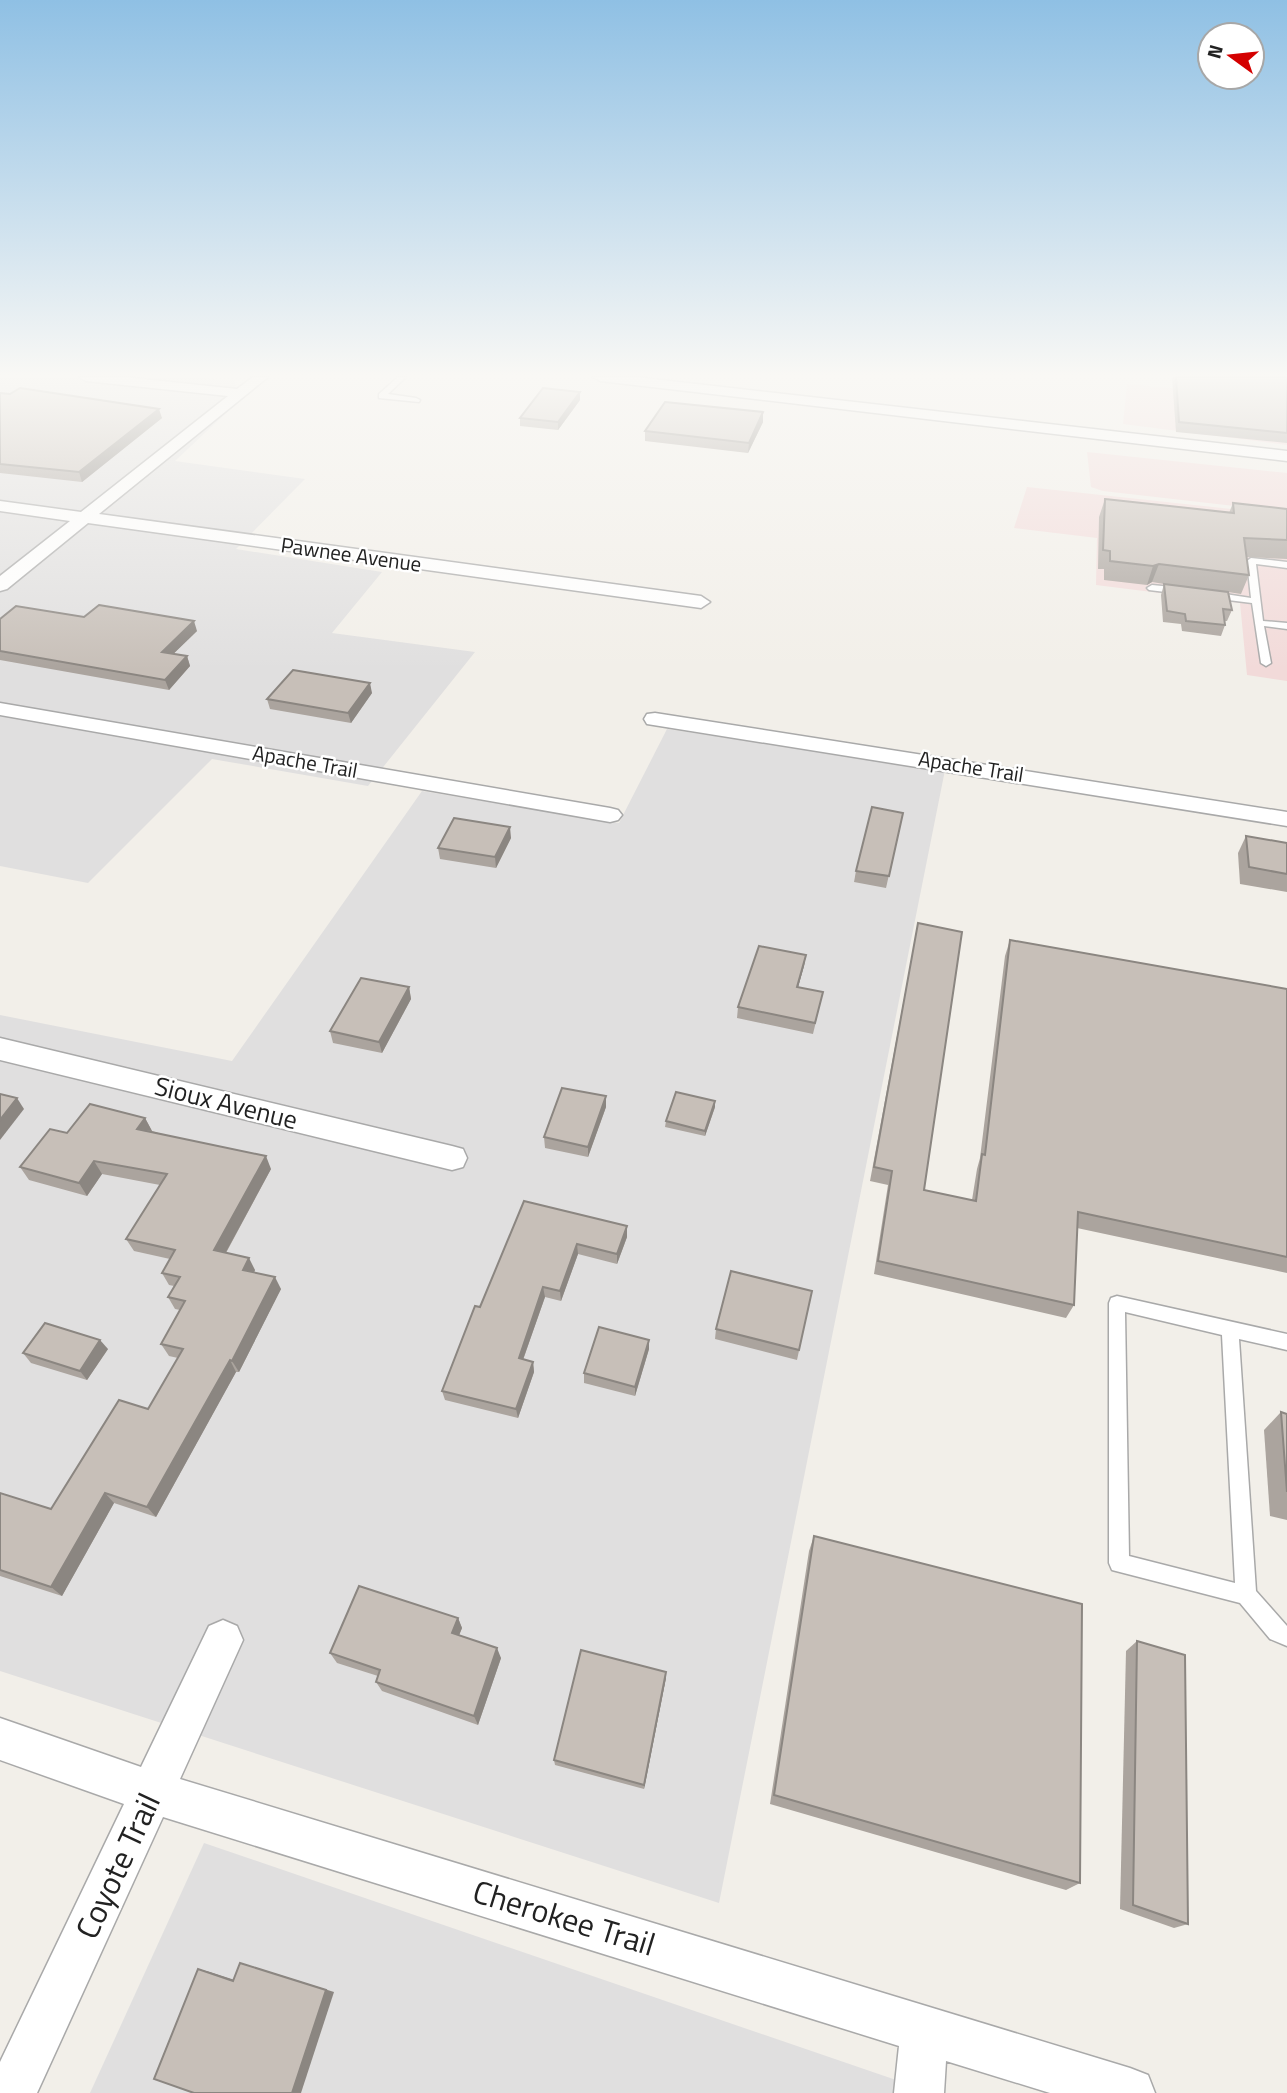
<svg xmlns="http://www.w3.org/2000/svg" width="1287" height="2093" font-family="'Titillium Web',sans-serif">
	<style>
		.residential { fill: #e0dfdf }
		.commercial { fill: #f2dad9 }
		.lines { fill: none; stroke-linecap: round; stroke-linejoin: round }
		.lane-casing { stroke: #a9a9a9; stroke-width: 3 }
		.street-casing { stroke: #a9a9a9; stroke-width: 3 }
		.lane { fill: #fff; fill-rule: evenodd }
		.street { fill: #fff; fill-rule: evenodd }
		.wall { fill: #aba49e }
		.shaded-wall { fill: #8b8681 }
		.building { fill: #c7bfb8; stroke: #8b8681; stroke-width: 2 }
		.labels { text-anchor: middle; stroke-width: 5; stroke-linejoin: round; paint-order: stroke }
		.far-street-label { font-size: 21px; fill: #222; stroke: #fff }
		.street-label { font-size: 26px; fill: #222; stroke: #fff }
		.near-street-label { font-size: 32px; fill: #222; stroke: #fff }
	</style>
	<rect width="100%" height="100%" fill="#f2efe9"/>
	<!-- residential -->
	<g class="residential">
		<polygon points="0,377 192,377 235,381 237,403 175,461 305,479 236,549 382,572 332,633 475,652 368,786 212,759 88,883 0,866"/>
		<polygon points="667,729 945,770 719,1903 0,1671 0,1015 232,1061 422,791 619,823"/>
		<polygon points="204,1843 934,2093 90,2093"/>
	</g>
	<!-- commercial -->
	<g class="commercial">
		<polygon points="1127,384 1287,399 1287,445 1123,424"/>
		<polygon points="1087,452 1287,473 1287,512 1103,491 1091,487"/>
		<polygon points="1027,487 1287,515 1287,681 1247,675 1240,603 1096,585 1097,538 1014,528"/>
	</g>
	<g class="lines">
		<defs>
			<g id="lane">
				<polygon points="398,377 406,377 388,394 416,398 420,400 419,402 379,398 379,394"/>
				<polygon points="1251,558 1287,562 1287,568 1256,564 1263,621 1287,623 1287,629 1264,626 1271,663 1266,666 1261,663 1252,603 1212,598 1207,595 1212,592 1251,598 1247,561"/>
				<polygon points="1152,585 1182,588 1187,591 1182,594 1149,590 1147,588"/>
				<path d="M1117,1296l170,38v16l-48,-11 17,252 31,35v20l-17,-7 -30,-36 -128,-33 -3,-7v-260l2,-5zM1125,1312l97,23 13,248 -106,-27z"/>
			</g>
			<g id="street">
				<polygon points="79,377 124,377 237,389 253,377 268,377 99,514 701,596 710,602 701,608 88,523 7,589 0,591 0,576 70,521 0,511 0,501 81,512 228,396 86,381"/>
				<polygon points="593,377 635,377 1287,451 1287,461 600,381"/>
				<polygon points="0,703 610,808 618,810 622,815 618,820 610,822 0,715"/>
				<polygon points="655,713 1287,812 1287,826 647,724 644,719 647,714"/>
				<polygon points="0,1038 452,1146 463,1149 467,1158 463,1167 452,1170 0,1060"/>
				<polygon points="223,1620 237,1626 243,1640 180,1779 1130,2068 1148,2075 1155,2093 1050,2093 946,2061 944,2093 894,2093 899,2046 163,1817 37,2093 0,2093 0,2062 124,1804 0,1760 0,1718 141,1767 209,1626"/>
			</g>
		</defs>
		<!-- lane casing -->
		<use href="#lane" class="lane-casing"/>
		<!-- street casing -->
		<use href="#street" class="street-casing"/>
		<!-- lane -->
		<use href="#lane" class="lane"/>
		<!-- street -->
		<use href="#street" class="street"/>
	</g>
	<!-- wall -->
	<g class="wall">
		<polygon points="1172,377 1287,377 1287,443 1176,432"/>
		<polygon points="0,393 162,418 82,482 0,473"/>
		<polygon points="580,400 558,430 520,426 520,418"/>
		<polygon points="763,412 763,422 748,453 645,441 645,431"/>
		<polygon points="1105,499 1229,513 1233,503 1287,509 1287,559 1247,557 1249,575 1241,594 1228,592 1232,610 1227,621 1225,621 1225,625 1221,636 1182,631 1181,624 1163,622 1161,595 1164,584 1152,582 1147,585 1104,580 1104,569 1098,569 1099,517"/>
		<polygon points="84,617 197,631 173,654 187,656 190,666 169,690 0,660 0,619"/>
		<polygon points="372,693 351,723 270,709 267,699"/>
		<polygon points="903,813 886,888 854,882 856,871"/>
		<polygon points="1246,836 1287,843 1287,892 1240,884 1238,853"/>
		<polygon points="511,838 496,868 440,859 438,848"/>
		<polygon points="918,923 924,1190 972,1200 977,1169 980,1158 1005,956 1010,940 1287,989 1287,1273 1077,1228 1074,1305 1066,1318 874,1274 888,1185 870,1181"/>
		<polygon points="806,955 804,966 798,987 823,992 813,1034 737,1018 738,1007"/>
		<polygon points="409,987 411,999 382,1053 333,1043 330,1031"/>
		<polygon points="606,1096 606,1107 588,1157 545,1148 544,1137"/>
		<polygon points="715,1107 705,1136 665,1127 666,1121"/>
		<polygon points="145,1118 152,1131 271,1169 226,1253 255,1270 254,1272 281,1289 239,1372 236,1372 156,1517 114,1503 62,1596 0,1576 0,1493 51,1509 148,1409 178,1358 169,1356 161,1344 180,1310 175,1309 168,1297 174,1286 169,1285 162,1273 170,1259 134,1251 126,1239 160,1185 102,1174 87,1196 29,1180 20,1167 67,1133"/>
		<polygon points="524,1201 627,1226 627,1237 617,1264 578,1254 561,1301 545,1297 523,1360 533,1362 534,1372 518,1418 445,1400 442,1391 480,1307"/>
		<polygon points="812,1291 797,1360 715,1339 716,1329"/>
		<polygon points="649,1340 649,1349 635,1396 584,1383 584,1373"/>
		<polygon points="108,1349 87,1380 31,1363 23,1353"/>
		<polygon points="1281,1412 1287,1414 1287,1520 1270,1516 1264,1430"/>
		<polygon points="814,1536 1080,1883 1066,1890 770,1804 809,1551"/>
		<polygon points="458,1618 462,1628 459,1635 501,1658 478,1725 382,1691 376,1682 378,1676 337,1663 330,1653"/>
		<polygon points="1137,1641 1188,1924 1174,1928 1120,1909 1126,1651"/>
		<polygon points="666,1678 644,1789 555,1765 554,1760"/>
	</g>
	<!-- shaded-wall -->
	<g class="shaded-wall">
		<polygon points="580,392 580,400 558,430 558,422"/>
		<polygon points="159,409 162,418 82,482 79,472"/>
		<polygon points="763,412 763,422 748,453 749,443"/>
		<polygon points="1159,564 1152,582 1147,585 1153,566"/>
		<polygon points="194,621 197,631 165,662 162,652"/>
		<polygon points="187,656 190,666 169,690 165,680"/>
		<polygon points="370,683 372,693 351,723 348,713"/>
		<polygon points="510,827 511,838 496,868 495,857"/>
		<polygon points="806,955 804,966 795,998 797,987"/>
		<polygon points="409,987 411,999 382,1053 379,1042"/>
		<polygon points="606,1096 606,1107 588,1157 588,1147"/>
		<polygon points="17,1098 24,1109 0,1140 0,1120"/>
		<polygon points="715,1101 715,1107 705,1136 705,1131"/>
		<polygon points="145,1118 152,1131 137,1129"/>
		<polygon points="266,1156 271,1169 220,1263 214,1250"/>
		<polygon points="94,1161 102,1174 87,1196 79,1183"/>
		<polygon points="627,1226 627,1237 617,1264 617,1254"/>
		<polygon points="577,1244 578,1254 561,1301 560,1291"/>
		<polygon points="249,1258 255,1270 249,1282 243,1270"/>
		<polygon points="275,1277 281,1289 239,1372 232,1361"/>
		<polygon points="543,1287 545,1297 520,1368 519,1358"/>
		<polygon points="100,1340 108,1349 87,1380 80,1371"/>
		<polygon points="649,1340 649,1349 635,1396 635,1387"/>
		<polygon points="230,1360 236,1372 156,1517 147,1507"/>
		<polygon points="533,1362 534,1372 518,1418 516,1409"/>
		<polygon points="105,1493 114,1503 62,1596 51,1587"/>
		<polygon points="458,1618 462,1628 456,1643 452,1633"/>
		<polygon points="497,1648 501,1658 478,1725 474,1716"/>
		<polygon points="666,1672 666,1678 644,1789 644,1785"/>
		<polygon points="251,1966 334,1992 301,2093 292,2093"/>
		<polygon points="198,1969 210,1972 244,1983 233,1981"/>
	</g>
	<!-- building -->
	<g class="building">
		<polygon points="1176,377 1287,377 1287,433 1179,422"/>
		<polygon points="20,388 159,409 79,472 0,464 0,393 10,394"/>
		<polygon points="543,388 580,392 558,422 520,418"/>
		<polygon points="665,402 763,412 749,443 645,431"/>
		<polygon points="1105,499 1234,513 1233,503 1287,509 1287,540 1244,538 1249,575 1159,564 1153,566 1110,561 1110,551 1103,550"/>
		<polygon points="1164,584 1228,592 1232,610 1223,609 1225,625 1186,621 1185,614 1167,611"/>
		<polygon points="99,605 194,621 162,652 187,656 165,680 0,651 0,619 16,606 84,617"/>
		<polygon points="293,670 370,683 348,713 267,699"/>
		<polygon points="872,807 903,813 889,876 856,871"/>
		<polygon points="454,818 510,827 495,857 438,848"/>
		<polygon points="1246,836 1287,843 1287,874 1249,867"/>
		<polygon points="918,923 962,932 924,1190 976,1201 982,1154 985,1155 1010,940 1287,989 1287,1257 1078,1212 1074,1305 878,1261 892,1171 874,1167"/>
		<polygon points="759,946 806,955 797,987 823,992 815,1023 738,1007"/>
		<polygon points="361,978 409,987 379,1042 330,1031"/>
		<polygon points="562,1088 606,1096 588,1147 544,1137"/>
		<polygon points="676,1092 715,1101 705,1131 666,1121"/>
		<polygon points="0,1094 17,1098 0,1120"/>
		<polygon points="90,1104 145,1118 137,1129 266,1156 214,1250 249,1258 243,1270 275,1277 232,1361 230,1360 147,1507 105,1493 51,1587 0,1570 0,1493 51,1509 119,1400 148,1409 183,1349 161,1344 185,1301 168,1297 180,1277 162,1273 175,1250 126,1239 167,1174 94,1161 79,1183 20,1167 50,1129 67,1133"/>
		<polygon points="524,1201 627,1226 617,1254 577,1244 560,1291 543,1287 519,1358 533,1362 516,1409 442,1391 475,1306 480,1307"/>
		<polygon points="731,1271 812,1291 799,1350 716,1329"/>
		<polygon points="45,1323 100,1340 80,1371 23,1353"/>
		<polygon points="599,1327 649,1340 635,1387 584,1373"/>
		<polygon points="1281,1412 1287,1414 1287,1492"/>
		<polygon points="814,1536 1082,1604 1080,1883 774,1795"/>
		<polygon points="359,1586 458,1618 452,1633 497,1648 474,1716 376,1682 380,1670 330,1653"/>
		<polygon points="1137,1641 1185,1655 1188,1924 1133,1905"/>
		<polygon points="581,1650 666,1672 644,1785 554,1760"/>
		<polygon points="240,1963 326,1990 292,2093 194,2093 154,2079 198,1969 233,1981"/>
	</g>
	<!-- sky -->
	<linearGradient id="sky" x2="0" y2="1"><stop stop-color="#8fc0e4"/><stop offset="0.56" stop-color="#f9f8f5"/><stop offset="1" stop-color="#f9f8f5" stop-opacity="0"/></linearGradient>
	<rect width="1287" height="670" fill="url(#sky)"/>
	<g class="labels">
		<!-- far-street labels -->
		<g class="far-street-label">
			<text transform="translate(351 555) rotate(8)" y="7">Pawnee Avenue</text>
			<text transform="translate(305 762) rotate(10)" y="7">Apache Trail</text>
			<text transform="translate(971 767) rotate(9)" y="7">Apache Trail</text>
		</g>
		<!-- street labels -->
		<g class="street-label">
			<text transform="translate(226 1103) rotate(14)" y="9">Sioux Avenue</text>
		</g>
		<!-- near-street labels -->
		<g class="near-street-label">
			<text transform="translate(118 1866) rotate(-65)" y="11">Coyote Trail</text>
			<text transform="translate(564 1918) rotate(17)" y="11">Cherokee Trail</text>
		</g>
	</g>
	<!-- north arrow -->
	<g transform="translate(1231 56) rotate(285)"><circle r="33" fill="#ffffff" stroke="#a7a7a7" stroke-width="2"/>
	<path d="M0-5L12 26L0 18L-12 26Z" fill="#d40000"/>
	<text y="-10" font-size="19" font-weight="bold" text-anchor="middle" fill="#222222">N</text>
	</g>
</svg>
